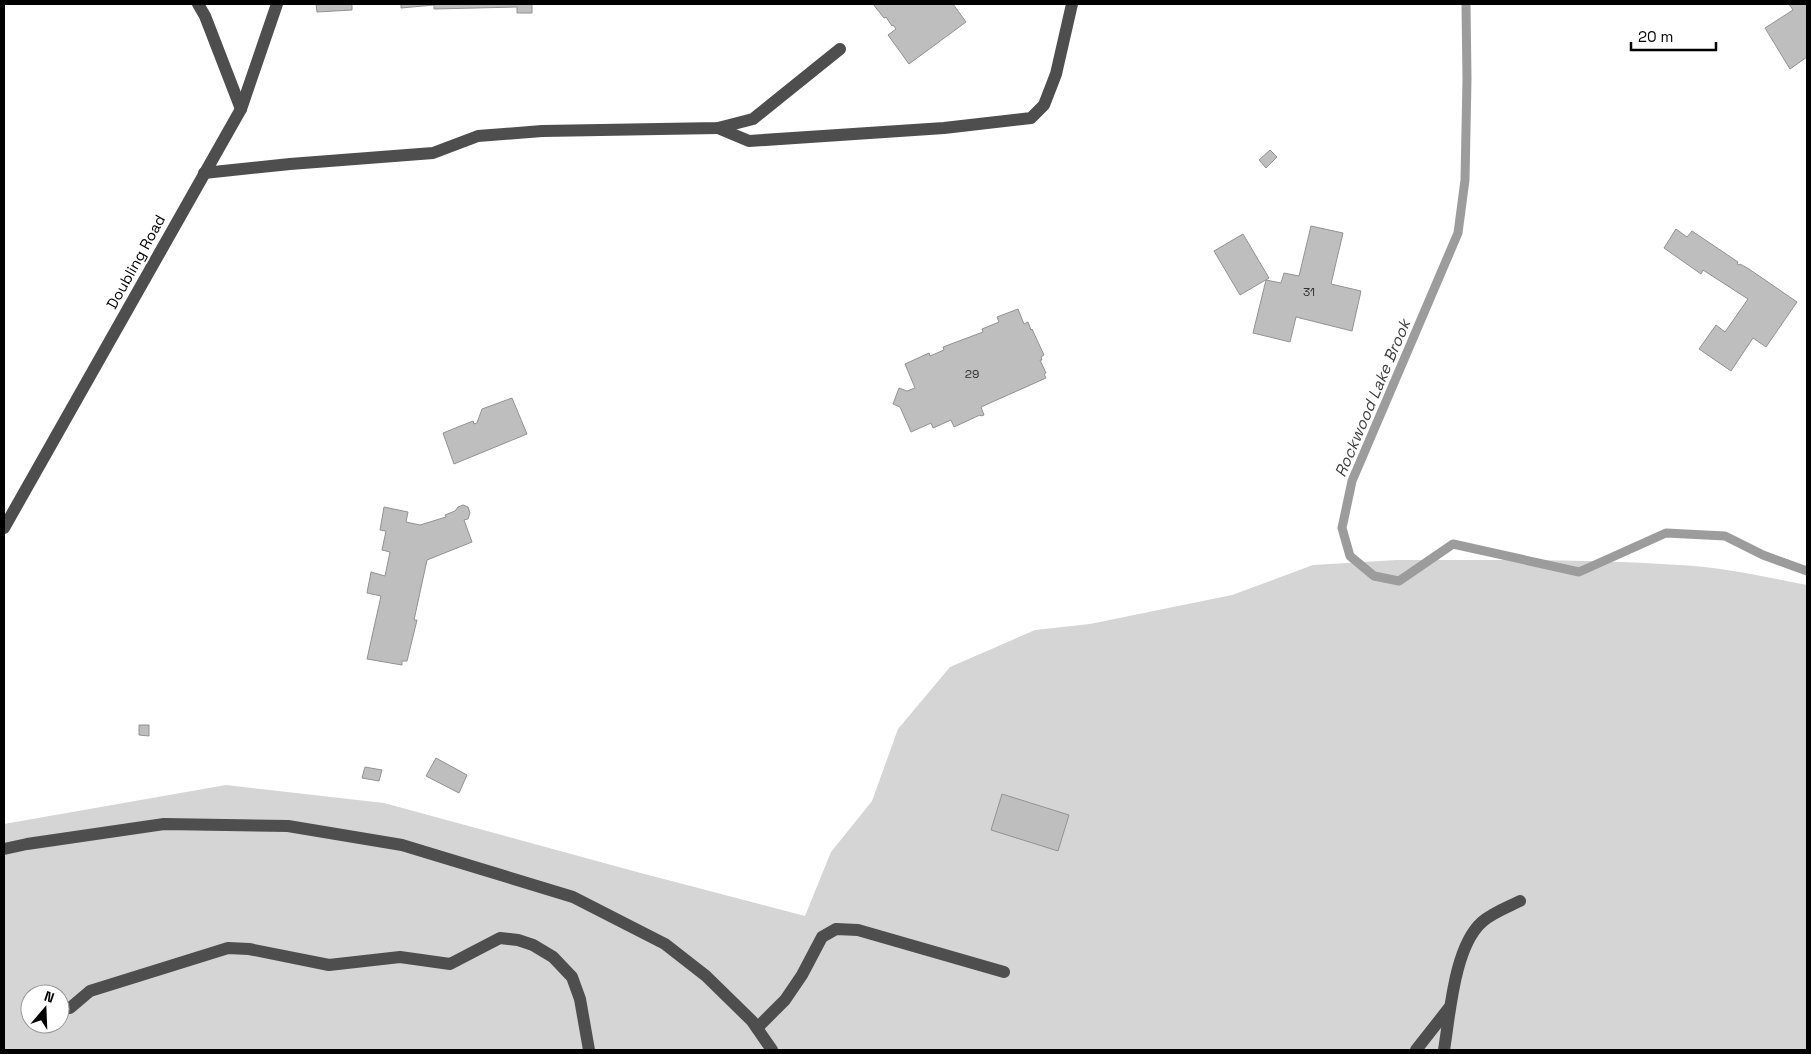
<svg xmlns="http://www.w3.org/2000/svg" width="1811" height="1054" font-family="'Space Grotesk',sans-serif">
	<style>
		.green { fill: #d5d5d5; fill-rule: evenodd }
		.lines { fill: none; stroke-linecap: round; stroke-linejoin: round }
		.stream { stroke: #9c9c9c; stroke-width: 9 }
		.building { fill: #bebebe; stroke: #929292 }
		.minor { stroke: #4e4e4e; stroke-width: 12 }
		.labels { text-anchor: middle; stroke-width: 4; stroke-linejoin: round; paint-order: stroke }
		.number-label { font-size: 12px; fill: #303030 }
		.street-label { font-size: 15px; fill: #000; stroke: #fff }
		.water-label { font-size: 16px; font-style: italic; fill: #3d3d3d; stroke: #fff }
	</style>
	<rect width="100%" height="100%" fill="#fff"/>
	<!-- green -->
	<path class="green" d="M1397,560c94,0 188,-1 282,5 43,2 86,12 128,20v465h-1803v-226l222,-39 158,18 253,69 168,44 26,-64 41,-51 26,-72 52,-62 85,-37 55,-6 142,-29 81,-30zM30,994h30v30h-30z"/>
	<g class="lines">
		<!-- stream -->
		<polyline class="stream" points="1466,4 1467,79 1465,180 1458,233 1352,481 1342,528 1350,556 1374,576 1399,581 1453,544 1579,572 1666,533 1725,536 1763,555 1807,571"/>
	</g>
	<!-- building -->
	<g class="building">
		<polygon points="316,4 352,4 352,10 317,12"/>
		<polygon points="401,4 532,4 532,13 517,13 517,7 434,9 434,5 401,8"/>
		<polygon points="873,4 953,4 966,22 909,64 888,35 896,29 893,25 892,26 886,17 884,18"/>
		<polygon points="1789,4 1807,4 1807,57 1790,69 1765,28 1793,10"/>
		<polygon points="1270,150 1277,157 1266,168 1259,160"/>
		<polygon points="1311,226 1343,233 1331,284 1361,291 1352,331 1296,317 1290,342 1253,333 1266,280 1281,283 1284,273 1299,276"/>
		<polygon points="1676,229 1687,237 1692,231 1738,262 1737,264 1739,265 1740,264 1749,269 1797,302 1766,347 1753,338 1731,371 1699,349 1716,325 1725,332 1748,299 1703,270 1701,274 1664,248"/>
		<polygon points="1243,234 1269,278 1240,295 1214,251"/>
		<polygon points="1018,309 1024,324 1028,322 1031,330 1032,329 1044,355 1041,357 1042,360 1040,360 1046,373 1044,374 1046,378 981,407 984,415 981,416 980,415 954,427 951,420 933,428 931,423 911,432 900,407 893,404 899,388 907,391 915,388 905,364 929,353 930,356 944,350 943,347 983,332 982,329 999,322 997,317"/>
		<polygon points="512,398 527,434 454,464 443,433 473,421 474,424 477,423 482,409"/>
		<polygon points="463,505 468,507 470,513 468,519 464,520 472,542 427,560 414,620 417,620 407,661 402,661 402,665 367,659 381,596 367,593 371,572 385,576 390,552 382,550 386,531 380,530 384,507 408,512 406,522 420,525 446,517 445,515 455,511 458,507"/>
		<polygon points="139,725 149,725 149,736 139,735"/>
		<polygon points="436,758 467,775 459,793 426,776"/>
		<polygon points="365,767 382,770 379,781 362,778"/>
		<polygon points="1002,794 1069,815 1058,851 991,830"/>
	</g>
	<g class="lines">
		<!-- minor -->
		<g class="minor">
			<polyline points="198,4 205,16 241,109"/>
			<polyline points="718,128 749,141 944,128 1031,118 1044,105 1056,74 1072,4"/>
			<polyline points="204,173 290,164 433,153 478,136 542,131 718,128 753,119 840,49"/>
			<polyline points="4,528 241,109 277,4"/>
			<polyline points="4,849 27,844 164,824 288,826 402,845 573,897 665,944 706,976 752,1021 772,1050"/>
			<polyline points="70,1008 90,991 228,948 249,949 329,965 400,957 450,964 500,938 518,940 533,945 553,957 572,977 580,999 589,1050"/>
			<polyline points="757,1028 785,1000 802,975 822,937 836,929 858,930 1004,972"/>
			<polyline points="1416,1050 1449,1008"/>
			<path d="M1444,1050c6,-36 10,-103 38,-128 10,-9 26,-15 38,-21"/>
		</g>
	</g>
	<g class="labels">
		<!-- number labels -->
		<g class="number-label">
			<text x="1309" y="296">31</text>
			<text x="972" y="378">29</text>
		</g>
		<!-- street labels -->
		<g class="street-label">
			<text transform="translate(136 262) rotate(-61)" y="5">Doubling Road</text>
		</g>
		<!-- water labels -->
		<g class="water-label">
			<text transform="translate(1372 398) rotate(-67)" y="6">Rockwood Lake Brook</text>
		</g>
	</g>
	<!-- border -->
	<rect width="1811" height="1054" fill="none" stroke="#000000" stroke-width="10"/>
	<!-- north arrow -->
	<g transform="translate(45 1009) rotate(19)"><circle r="24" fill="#ffffff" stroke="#999999"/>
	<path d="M0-4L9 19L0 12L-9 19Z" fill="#000000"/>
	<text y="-8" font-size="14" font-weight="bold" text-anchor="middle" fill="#000000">N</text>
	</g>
	<!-- scale -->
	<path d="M1631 42v8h85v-8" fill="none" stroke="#000000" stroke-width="2.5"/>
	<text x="1638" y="42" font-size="15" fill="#000000" stroke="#ffffff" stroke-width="4" paint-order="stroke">20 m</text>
</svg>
